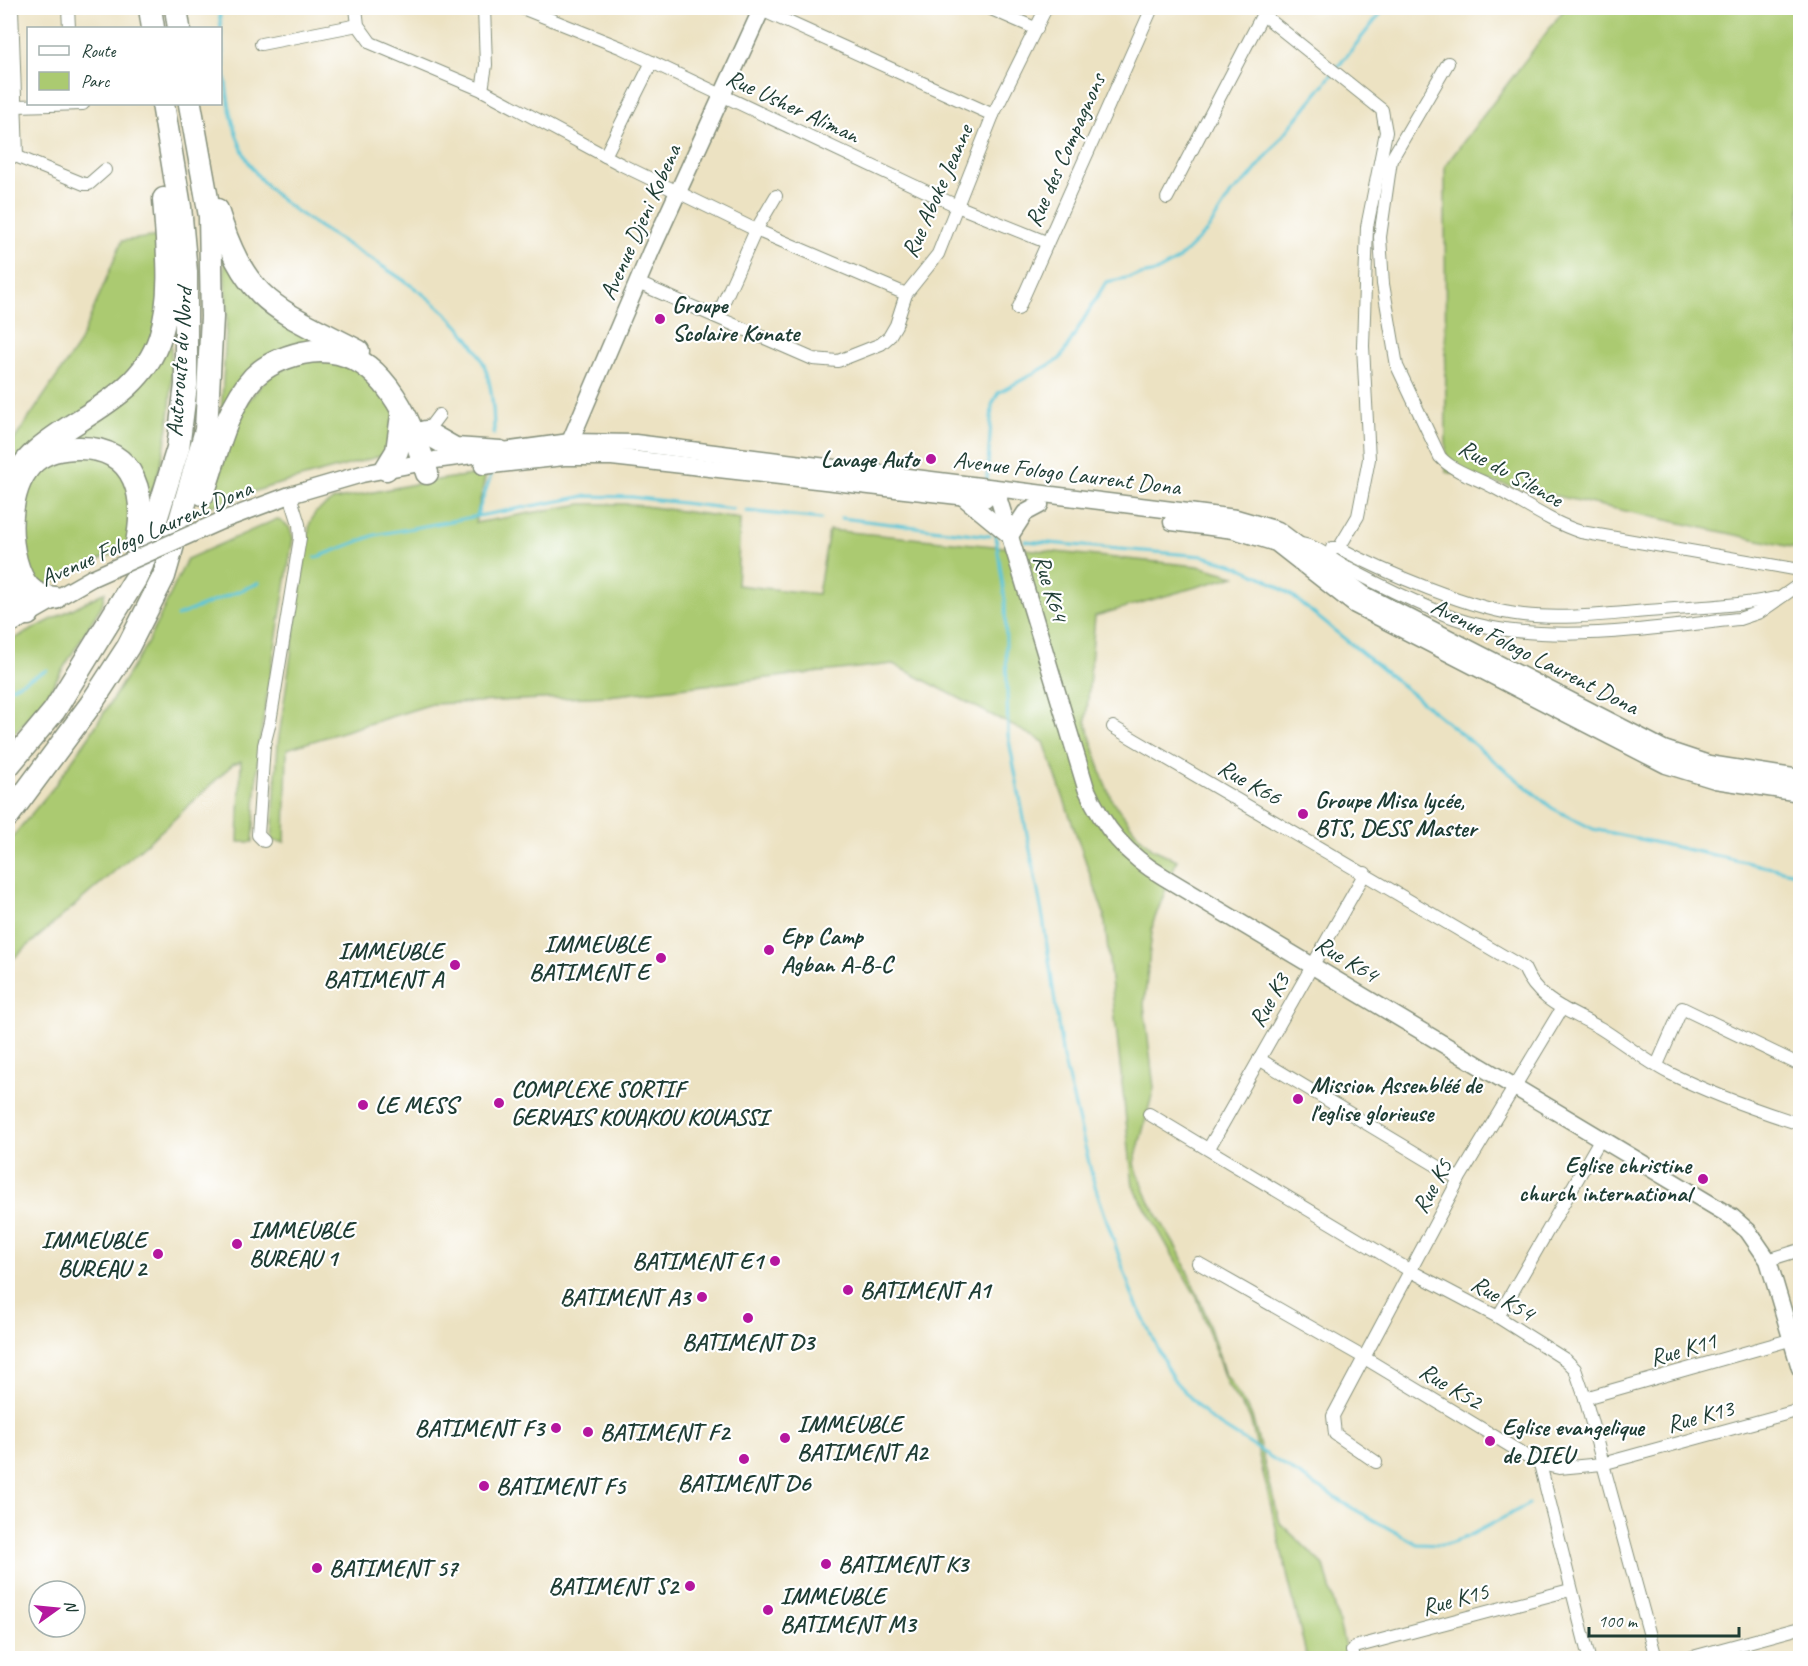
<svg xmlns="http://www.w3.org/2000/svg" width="1808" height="1666" font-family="Caveat,sans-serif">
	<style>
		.green { fill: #abca71; stroke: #658452; stroke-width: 1.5 }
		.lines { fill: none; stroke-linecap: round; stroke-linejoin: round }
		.stream { stroke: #5dc6d8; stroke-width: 3 }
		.street-casing { stroke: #86907b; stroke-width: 14 }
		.secondary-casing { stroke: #86907b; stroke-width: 19 }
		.highway-casing { stroke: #86907b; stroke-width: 25 }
		.street { stroke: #fff; stroke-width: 12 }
		.secondary { stroke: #fff; stroke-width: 16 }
		.highway { stroke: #fff; stroke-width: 22 }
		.secondary-bridge-casing { stroke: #86907b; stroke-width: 19; stroke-linecap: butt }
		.secondary-bridge { stroke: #fff; stroke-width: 16 }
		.poi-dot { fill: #b5179e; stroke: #fff; stroke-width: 2 }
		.labels { text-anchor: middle; stroke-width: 4.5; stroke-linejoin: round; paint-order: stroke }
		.street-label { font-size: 24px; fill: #1f3d34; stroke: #fff }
		.poi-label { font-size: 24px; font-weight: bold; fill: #1f3d34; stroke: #fff; text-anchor: start }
	</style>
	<rect width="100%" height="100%" fill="#fff"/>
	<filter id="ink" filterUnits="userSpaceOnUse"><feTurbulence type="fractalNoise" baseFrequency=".0167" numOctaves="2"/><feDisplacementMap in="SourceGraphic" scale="12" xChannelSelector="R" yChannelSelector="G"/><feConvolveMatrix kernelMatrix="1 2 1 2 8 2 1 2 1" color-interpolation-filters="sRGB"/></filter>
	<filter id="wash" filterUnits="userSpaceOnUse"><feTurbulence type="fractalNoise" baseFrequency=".008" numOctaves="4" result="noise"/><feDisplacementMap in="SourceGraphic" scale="24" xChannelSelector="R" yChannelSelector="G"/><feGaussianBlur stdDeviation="1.35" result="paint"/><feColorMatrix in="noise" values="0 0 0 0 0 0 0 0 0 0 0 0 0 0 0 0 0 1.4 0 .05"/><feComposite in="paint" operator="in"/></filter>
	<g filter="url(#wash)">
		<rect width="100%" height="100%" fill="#ece2c2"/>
		<!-- green -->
		<g class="green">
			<polygon points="1565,8 1800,8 1800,549 1446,472 1445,166"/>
			<path d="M159,236c13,92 25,185 -14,273 -4,10 -8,24 -15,33 -6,9 -17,12 -27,16 -34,14 -64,32 -95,52v-161l71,-105 43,-103z"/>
			<polygon points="223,251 323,341 274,354 221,416 227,315"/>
			<polygon points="307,358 361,369 396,411 388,454 268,487 208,507 242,408 272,373"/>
			<polygon points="486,473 475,523 581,504 629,504 740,519 737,585 818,594 829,530 1198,566 1235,576 1095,616 1086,722 1102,776 1112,800 1139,836 1153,849 1177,860 1153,923 1144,1005 1154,1088 1134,1164 1150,1203 1179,1252 1205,1312 1224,1372 1252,1416 1280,1523 1324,1565 1348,1658 1307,1658 1250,1418 1227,1385 1197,1298 1133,1186 1104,914 1044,742 893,664 608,696 432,704 287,749 285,842 272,841 278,744 310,523 315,513 333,500 430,481"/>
			<polygon points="277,519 289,527 293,538 259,744 253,842 238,842 241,761 233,764 168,825 8,963 8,842 53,788 90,735 147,644 187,559"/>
			<polygon points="105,592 102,605 42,703 8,740 8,642"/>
		</g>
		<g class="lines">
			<!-- stream -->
			<g class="stream">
				<path d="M219,8c5,48 5,113 30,155 16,26 38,43 63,59 55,38 138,75 169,136 11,22 13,51 13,76"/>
				<polyline points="1337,68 1385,8"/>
				<polyline points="987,480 992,405 998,393 1060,359 1106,282 1156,272 1176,261 1207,231 1231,194 1250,177 1333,73"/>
				<polyline points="746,511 821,519"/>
				<polyline points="477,515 491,475"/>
				<polyline points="841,518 990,536"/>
				<polyline points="995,531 1005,600 1008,735 1043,918 1063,1058 1094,1183 1133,1297 1172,1378 1210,1419 1352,1508 1417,1544 1443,1545 1467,1537 1529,1504"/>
				<polyline points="1025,541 1203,556 1232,564 1266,579 1291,595 1552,808 1593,829 1800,874"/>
				<polyline points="315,558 375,535 586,496 632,497 733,509"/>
				<polyline points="177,616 259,583"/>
				<polyline points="8,689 47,670"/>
			</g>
		</g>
	</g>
	<g filter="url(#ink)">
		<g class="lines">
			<defs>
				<g id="street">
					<polyline points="12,8 17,156"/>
					<polyline points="68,8 69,28"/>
					<polyline points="356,8 358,25 371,43 482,90 622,165 756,230 906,294"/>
					<polyline points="522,8 622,48 957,206 1046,242"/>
					<polyline points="757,8 993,115"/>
					<polyline points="989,8 1037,29"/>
					<polyline points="1262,14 1382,110 1386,132 1367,227 1363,346 1369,459 1358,516 1339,548"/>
					<polyline points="261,44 358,25"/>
					<path d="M1448,63l-57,97 -11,77 3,47 14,82 43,91c14,15 35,20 53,30 29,15 57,35 88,45l219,38"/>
					<polyline points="482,90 486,65 484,8"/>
					<polyline points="17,106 83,104"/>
					<polyline points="8,153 84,184 89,184 105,170"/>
					<polyline points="605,156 652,62"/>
					<polyline points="1167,198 1266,8"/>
					<polyline points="638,283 813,359 838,361 881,344 889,337 896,325 906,294 938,254 993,115 1046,8"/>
					<polyline points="1018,309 1152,8"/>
					<polyline points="717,317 756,230 776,196"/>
					<polyline points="424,435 439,415"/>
					<path d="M1299,544c19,1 32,16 48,24 32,17 66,33 99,47 87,34 202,13 293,4l21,-7 40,-28"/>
					<path d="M1332,548h7c45,24 134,62 184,67 45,5 93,-2 138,-5 38,-3 76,-4 114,-12"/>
					<path d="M1113,727l411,241c14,34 46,43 76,60 23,14 45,33 69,45 42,21 87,37 131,51"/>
					<polyline points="264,841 258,835 264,745 270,722 300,538 299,524 290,495"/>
					<polyline points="1259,1059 1459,1179"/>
					<polyline points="1657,1065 1682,1008 1798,1064"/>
					<polyline points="1149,1114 1409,1270 1498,1317 1566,1360 1575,1369 1585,1398 1656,1658"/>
					<polyline points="1209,1148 1365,873"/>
					<polyline points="1768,1260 1800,1250"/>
					<polyline points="1198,1263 1363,1357 1540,1464 1559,1468 1602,1464 1800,1410"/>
					<polyline points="1498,1317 1601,1138"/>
					<polyline points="1585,1398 1793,1339"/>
					<polyline points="1376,1462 1335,1434 1333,1416 1459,1179 1562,1008"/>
					<polyline points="1540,1464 1589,1658"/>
					<polyline points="1354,1658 1352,1651 1355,1647 1570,1590"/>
					<polyline points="1689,1658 1800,1628"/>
				</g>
				<g id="secondary">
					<polyline points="566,451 651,251 762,8"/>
					<polyline points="483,466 564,457 612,457 985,499"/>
					<path d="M1000,489l-1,11 87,288c18,40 40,67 78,89l568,340 16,14 20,29 32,108"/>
					<polyline points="963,497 1008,534"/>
					<polyline points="223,520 290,495 362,474 435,460 570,442 635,443 1236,518 1278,530 1363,594 1664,749 1709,764 1800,778"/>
					<polyline points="1172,522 1234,530 1276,543 1355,605 1666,765 1715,780 1800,793"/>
					<polyline points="1010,536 1025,513 1040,505"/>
					<polyline points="8,626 92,578"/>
				</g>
				<g id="highway">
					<polyline points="150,8 153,28"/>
					<polyline points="176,8 179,28"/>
					<path d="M217,210c29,94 60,99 141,141"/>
					<polyline points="425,432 455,449 500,452"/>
					<polyline points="386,469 397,451 402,415"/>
					<path d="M8,494c21,-72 126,-76 152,-157 14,-43 7,-94 4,-138"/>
					<path d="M203,494c13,-37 23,-87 51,-117 13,-13 31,-20 48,-24 74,-16 108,62 125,120"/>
					<polyline points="11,577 28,614"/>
					<path d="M55,598c-24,-1 -33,-15 -39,-37 -8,-31 -7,-77 19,-100 12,-10 28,-13 43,-13 60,-1 69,51 58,99"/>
					<polyline points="8,766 54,711 136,578 142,565 178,448 186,385 186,272 180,207 163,104"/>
					<polyline points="8,816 91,704 128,647 164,576 206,430 212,317 210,216 190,104"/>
				</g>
			</defs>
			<!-- street casing -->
			<use href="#street" class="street-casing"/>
			<!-- secondary casing -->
			<use href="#secondary" class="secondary-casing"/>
			<!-- highway casing -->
			<use href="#highway" class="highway-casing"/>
			<!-- street -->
			<use href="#street" class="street"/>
			<!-- secondary -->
			<use href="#secondary" class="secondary"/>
			<!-- highway -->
			<use href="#highway" class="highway"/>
			<defs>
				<polyline id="secondary-bridge" points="92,578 223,520"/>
			</defs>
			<!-- secondary-bridge casing -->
			<use href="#secondary-bridge" class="secondary-bridge-casing"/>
			<!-- secondary-bridge -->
			<use href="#secondary-bridge" class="secondary-bridge"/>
		</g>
	</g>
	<!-- markers -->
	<g class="poi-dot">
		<circle cx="660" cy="319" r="6"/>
		<circle cx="931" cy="459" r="6"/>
		<circle cx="1303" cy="814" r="6"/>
		<circle cx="769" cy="950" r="6"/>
		<circle cx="661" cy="958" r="6"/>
		<circle cx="455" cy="965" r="6"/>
		<circle cx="1298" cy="1099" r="6"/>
		<circle cx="499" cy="1103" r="6"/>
		<circle cx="363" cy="1105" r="6"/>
		<circle cx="1703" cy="1179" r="6"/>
		<circle cx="237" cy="1244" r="6"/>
		<circle cx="158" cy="1254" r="6"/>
		<circle cx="775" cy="1261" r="6"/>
		<circle cx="848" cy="1290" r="6"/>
		<circle cx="702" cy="1297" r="6"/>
		<circle cx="748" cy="1318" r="6"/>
		<circle cx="556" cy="1428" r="6"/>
		<circle cx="588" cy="1432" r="6"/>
		<circle cx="785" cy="1438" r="6"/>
		<circle cx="1490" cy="1441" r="6"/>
		<circle cx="744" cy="1459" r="6"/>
		<circle cx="484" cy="1486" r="6"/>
		<circle cx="826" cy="1564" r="6"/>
		<circle cx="317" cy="1568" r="6"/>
		<circle cx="690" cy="1586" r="6"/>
		<circle cx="768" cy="1610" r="6"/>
	</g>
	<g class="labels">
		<!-- street labels -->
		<g class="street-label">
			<text transform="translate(793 106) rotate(25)" y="8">Rue Usher Aliman</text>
			<text transform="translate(1065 150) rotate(-66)" y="8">Rue des Compagnons</text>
			<text transform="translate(937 191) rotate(-66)" y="8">Rue Aboke Jeanne</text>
			<text transform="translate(640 222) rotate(-66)" y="8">Avenue Djeni Kobena</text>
			<text transform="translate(179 362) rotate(-86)" y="8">Autoroute du Nord</text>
			<text transform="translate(1067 473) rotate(7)" y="8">Avenue Fologo Laurent Dona</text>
			<text transform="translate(1511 473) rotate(29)" y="8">Rue du Silence</text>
			<text transform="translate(146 533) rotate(-24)" y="8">Avenue Fologo Laurent Dona</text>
			<text transform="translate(1051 588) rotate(73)" y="8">Rue K64</text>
			<text transform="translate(1535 656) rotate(27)" y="8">Avenue Fologo Laurent Dona</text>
			<text transform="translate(1250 782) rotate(30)" y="8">Rue K66</text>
			<text transform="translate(1347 959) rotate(31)" y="8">Rue K64</text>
			<text transform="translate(1269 1000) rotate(-60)" y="8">Rue K3</text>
			<text transform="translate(1432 1186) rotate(-61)" y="8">Rue K5</text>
			<text transform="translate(1503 1298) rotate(30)" y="8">Rue K54</text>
			<text transform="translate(1683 1349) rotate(-16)" y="8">Rue K11</text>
			<text transform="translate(1451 1386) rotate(31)" y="8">Rue K52</text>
			<text transform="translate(1700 1416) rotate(-15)" y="8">Rue K13</text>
			<text transform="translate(1455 1599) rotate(-15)" y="8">Rue K15</text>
		</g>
		<!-- poi labels -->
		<g class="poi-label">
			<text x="672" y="313">Groupe<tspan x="672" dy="28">Scolaire Konate</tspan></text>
			<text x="919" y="467" text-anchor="end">Lavage Auto</text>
			<text x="1315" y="808">Groupe Misa lycée,<tspan x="1315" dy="28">BTS, DESS Master</tspan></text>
			<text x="781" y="944">Epp Camp<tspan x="781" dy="28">Agban A-B-C</tspan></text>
			<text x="649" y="952" text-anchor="end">IMMEUBLE<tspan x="649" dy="28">BATIMENT E</tspan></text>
			<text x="443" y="959" text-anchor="end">IMMEUBLE<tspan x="443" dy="28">BATIMENT A</tspan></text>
			<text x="1310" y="1093">Mission Assenbléé de<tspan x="1310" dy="28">l'eglise glorieuse</tspan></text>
			<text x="511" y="1097">COMPLEXE SORTIF<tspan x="511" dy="28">GERVAIS KOUAKOU KOUASSI</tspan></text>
			<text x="375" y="1113">LE MESS</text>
			<text x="1691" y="1173" text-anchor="end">Eglise christine<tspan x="1691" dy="28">church international</tspan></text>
			<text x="249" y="1238">IMMEUBLE<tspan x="249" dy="28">BUREAU 1</tspan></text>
			<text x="146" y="1248" text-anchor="end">IMMEUBLE<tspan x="146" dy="28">BUREAU 2</tspan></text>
			<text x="763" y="1269" text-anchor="end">BATIMENT E1</text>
			<text x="860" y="1298">BATIMENT A1</text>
			<text x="690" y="1305" text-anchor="end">BATIMENT A3</text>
			<text x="748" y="1350" text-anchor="middle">BATIMENT D3</text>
			<text x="797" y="1432">IMMEUBLE<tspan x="797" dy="28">BATIMENT A2</tspan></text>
			<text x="1502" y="1435">Eglise evangelique<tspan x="1502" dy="28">de DIEU</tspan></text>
			<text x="544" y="1436" text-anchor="end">BATIMENT F3</text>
			<text x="600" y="1440">BATIMENT F2</text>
			<text x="744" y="1491" text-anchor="middle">BATIMENT D6</text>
			<text x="496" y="1494">BATIMENT F5</text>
			<text x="838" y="1572">BATIMENT K3</text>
			<text x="329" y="1576">BATIMENT 57</text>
			<text x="678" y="1594" text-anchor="end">BATIMENT S2</text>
			<text x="780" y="1604">IMMEUBLE<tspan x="780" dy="28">BATIMENT M3</tspan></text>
		</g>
	</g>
	<!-- margin -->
	<rect width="1808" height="1666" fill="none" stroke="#fff" stroke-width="30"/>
	<!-- legend -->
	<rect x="27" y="27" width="195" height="78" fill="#ffffff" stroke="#a5b1ae" stroke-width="1.5"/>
	<rect x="39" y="46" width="30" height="9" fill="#ffffff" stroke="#a5b1ae" stroke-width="1.5"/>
	<text x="81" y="57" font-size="18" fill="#1f3d34">Route</text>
	<rect x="39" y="72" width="30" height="18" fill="#abca71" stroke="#a5b1ae" stroke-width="1.5"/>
	<text x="81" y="87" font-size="18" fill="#1f3d34">Parc</text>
	<!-- north arrow -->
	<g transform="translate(57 1609) rotate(75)"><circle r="28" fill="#ffffff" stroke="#a5b1ae" stroke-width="1.5"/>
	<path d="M0-4.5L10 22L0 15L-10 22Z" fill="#b5179e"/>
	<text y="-9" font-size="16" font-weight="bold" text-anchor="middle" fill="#1f3d34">N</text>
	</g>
	<!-- scale -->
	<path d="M1589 1627v9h150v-9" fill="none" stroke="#1f3d34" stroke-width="3"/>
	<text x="1598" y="1627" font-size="18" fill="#1f3d34" stroke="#ffffff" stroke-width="4.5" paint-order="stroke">100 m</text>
</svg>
